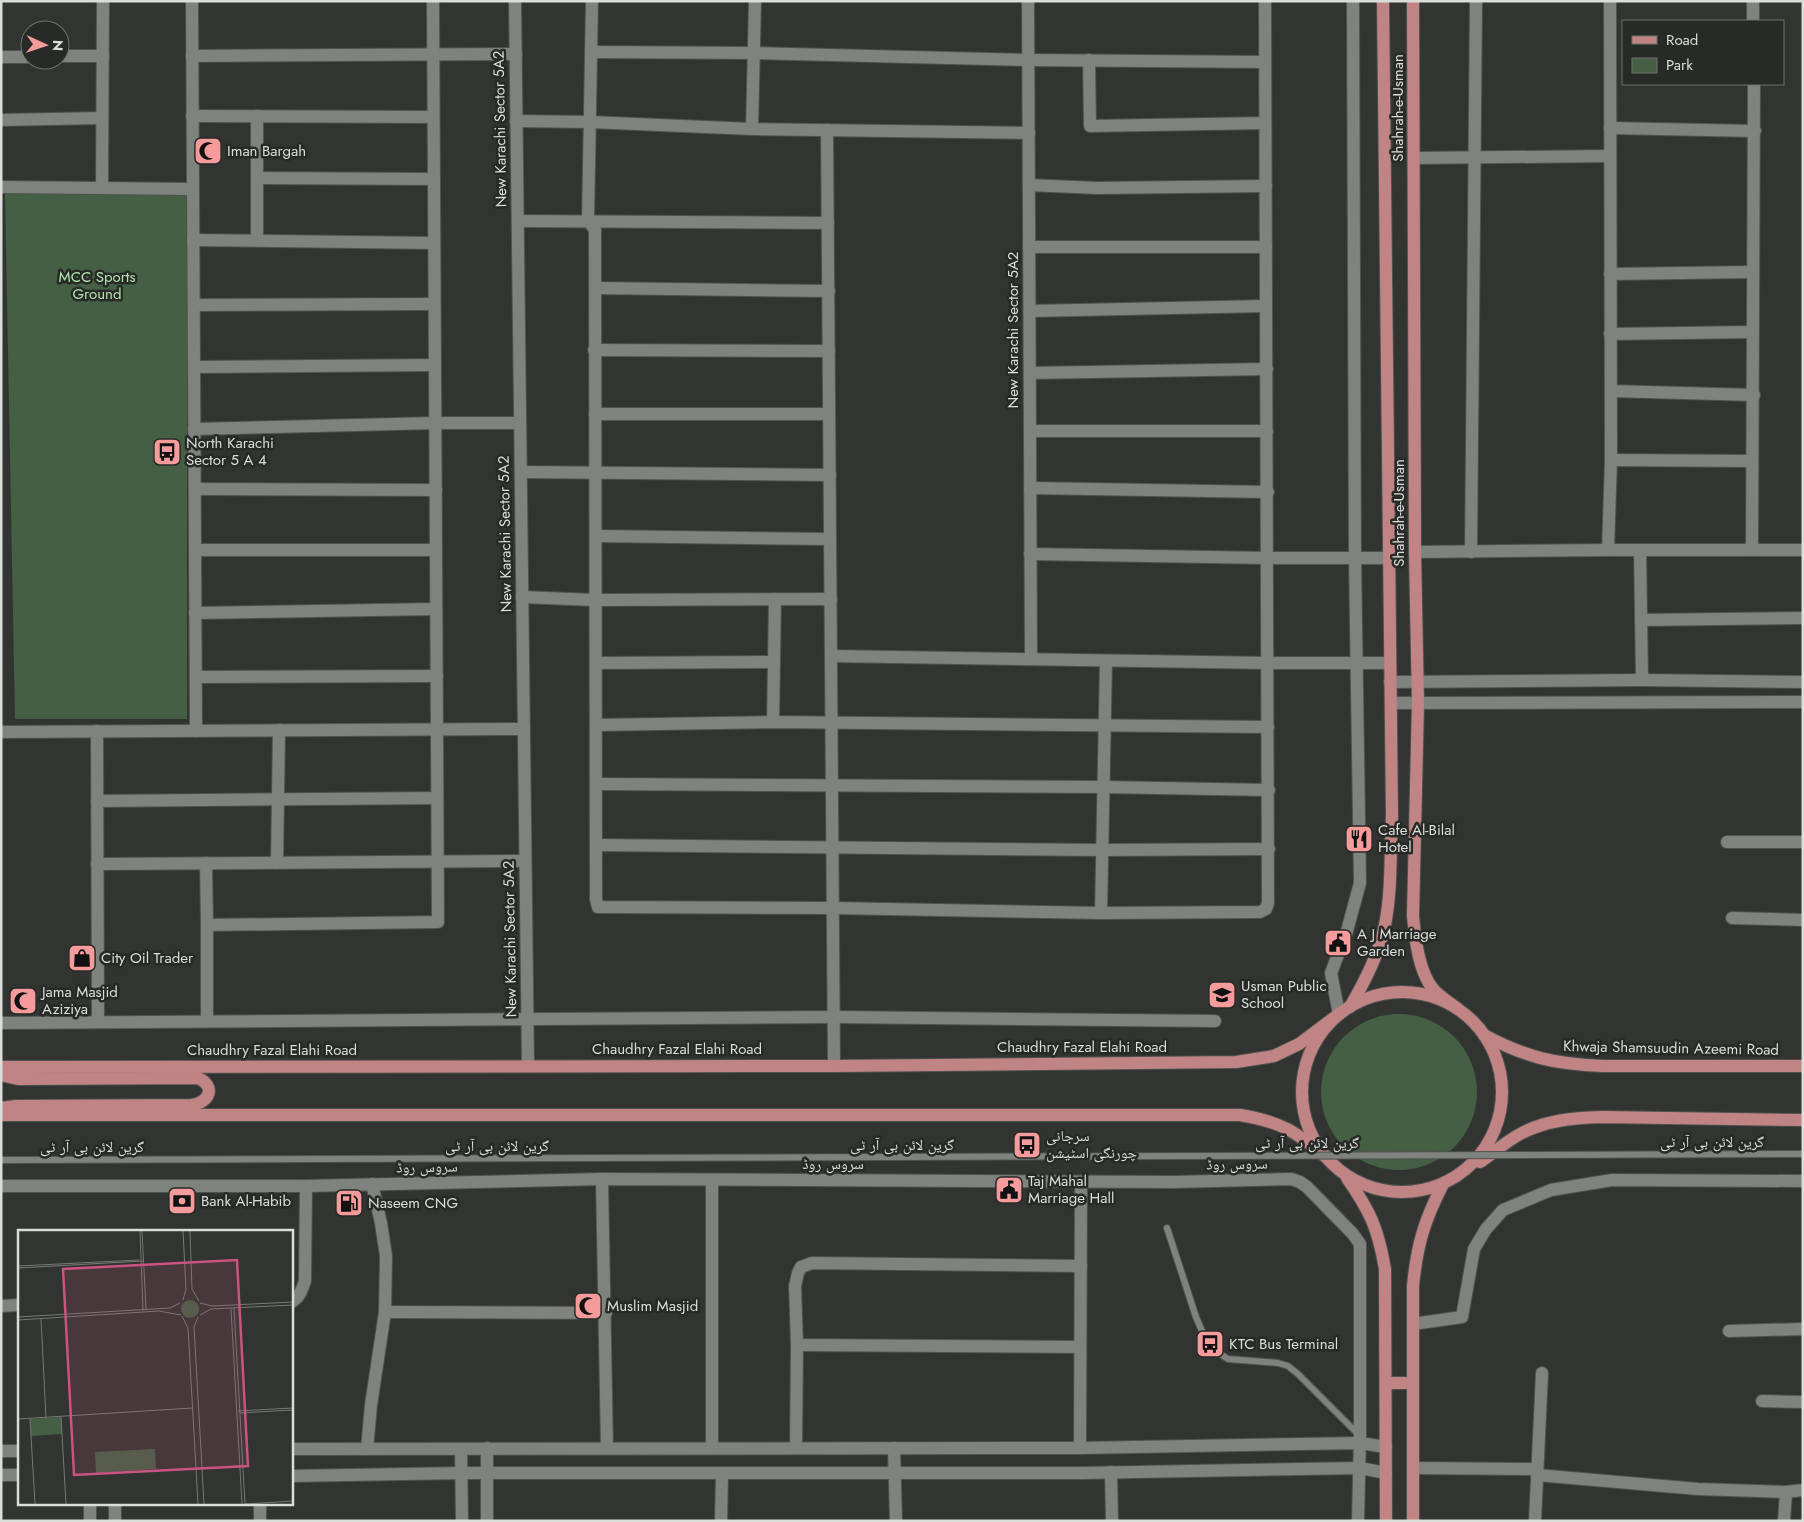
<svg xmlns="http://www.w3.org/2000/svg" width="1804" height="1522" font-family="Jost,'Noto Naskh Arabic',sans-serif">
	<style>
		.green { fill: #455f44 }
		.lines { fill: none; stroke-linecap: round; stroke-linejoin: round }
		.lane-casing { stroke: #4f524f; stroke-width: 8 }
		.street-casing { stroke: #4f524f; stroke-width: 14 }
		.secondary-casing { stroke: #4f524f; stroke-width: 14 }
		.primary-casing { stroke: #4f524f; stroke-width: 14 }
		.lane { stroke: #7e837e; stroke-width: 6 }
		.street { stroke: #7e837e; stroke-width: 12 }
		.secondary { stroke: #7e837e; stroke-width: 12 }
		.primary { stroke: #c18484; stroke-width: 12 }
		.lane-bridge-casing { stroke: #4f524f; stroke-width: 8; stroke-linecap: butt }
		.lane-bridge { stroke: #7e837e; stroke-width: 6 }
		.labels { text-anchor: middle; stroke-width: 5; stroke-linejoin: round; paint-order: stroke }
		.street-label { font-size: 15px; fill: #dbdddb; stroke: #272a26 }
		.poi-label { font-size: 15px; fill: #dbdddb; stroke: #272a26; text-anchor: start }
		.park-label { font-size: 15px; fill: #aee5ab; stroke: #272a26 }
		.inset-road { fill: none; stroke: #757874; stroke-width: 1 }
		.view { fill: #ca5381; fill-opacity: 0.15; stroke: #ca5381; stroke-width: 2.5 }
		.inset-edge { fill: none; stroke: #dbdddb; stroke-width: 2.5 }
	</style>
	<rect width="100%" height="100%" fill="#313430"/>
	<!-- green -->
	<g class="green">
		<polygon points="5,194 187,194 187,719 15,719"/>
		<circle cx="1399" cy="1092" r="78"/>
	</g>
	<g class="lines">
		<defs>
			<polyline id="lane" points="1167,1228 1196,1317 1205,1338 1217,1352 1228,1359 1278,1363 1288,1366 1298,1374 1359,1435"/>
			<g id="street">
				<polyline points="192,1 196,731"/>
				<path d="M592,1l-4,219 7,10c0,223 1,446 1,669l2,8 235,1 268,5 159,-1 6,-3 2,-6 -3,-902"/>
				<polyline points="1028,1 1031,659"/>
				<polyline points="1610,1 1611,460 1608,550 1803,550"/>
				<polyline points="1753,1 1753,21"/>
				<polyline points="591,52 754,53 1028,60 1265,62"/>
				<polyline points="60,56 103,56"/>
				<polyline points="192,56 516,54"/>
				<polyline points="1,57 30,57"/>
				<polyline points="1089,60 1090,126 1265,123"/>
				<polyline points="192,116 433,117"/>
				<polyline points="1,120 102,118"/>
				<polyline points="516,121 590,122 752,129 1029,133"/>
				<polyline points="1610,128 1755,131"/>
				<polyline points="752,129 755,1"/>
				<polyline points="827,130 834,1066"/>
				<polyline points="1414,158 1610,156"/>
				<polyline points="257,178 434,179"/>
				<polyline points="1029,185 1097,188 1266,186"/>
				<polyline points="1,187 193,189"/>
				<polyline points="102,188 103,1"/>
				<polyline points="518,221 828,223"/>
				<polyline points="193,240 434,243"/>
				<polyline points="257,240 257,116"/>
				<polyline points="1029,247 1266,247"/>
				<polyline points="1610,274 1752,272"/>
				<polyline points="595,288 829,291"/>
				<polyline points="194,305 434,304"/>
				<polyline points="1030,311 1266,306"/>
				<polyline points="1610,334 1752,332"/>
				<polyline points="594,350 829,351"/>
				<polyline points="194,367 435,365"/>
				<polyline points="1030,373 1267,369"/>
				<polyline points="1611,391 1754,395"/>
				<polyline points="595,414 829,414"/>
				<polyline points="194,429 435,423 520,423"/>
				<polyline points="1030,431 1267,431"/>
				<polyline points="1611,460 1751,461"/>
				<polyline points="521,472 830,475"/>
				<polyline points="1030,488 1268,492"/>
				<polyline points="195,489 436,490"/>
				<polyline points="596,536 830,539"/>
				<polyline points="195,550 436,550"/>
				<polyline points="1640,550 1642,680"/>
				<polyline points="1752,550 1754,84"/>
				<polyline points="1415,552 1608,550"/>
				<polyline points="1471,552 1476,1"/>
				<polyline points="1030,554 1268,558 1389,558"/>
				<polyline points="522,597 595,600 831,599"/>
				<polyline points="195,613 436,609"/>
				<polyline points="1641,620 1803,618"/>
				<polyline points="831,656 1269,663 1389,663"/>
				<polyline points="596,663 774,662"/>
				<polyline points="196,677 437,676"/>
				<polyline points="773,722 775,599"/>
				<polyline points="597,725 773,722 1268,727"/>
				<polyline points="97,731 98,1021"/>
				<polyline points="1,732 524,729"/>
				<polyline points="596,784 1103,787 1269,790"/>
				<polyline points="97,801 437,798"/>
				<polyline points="1727,842 1803,842"/>
				<polyline points="596,845 1102,850 1269,849"/>
				<polyline points="206,863 207,925"/>
				<polyline points="277,863 279,730"/>
				<polyline points="97,864 525,861"/>
				<polyline points="1101,913 1106,661"/>
				<polyline points="1732,918 1803,920"/>
				<polyline points="1339,1014 1331,973 1347,931 1360,883 1355,559 1353,1"/>
				<polyline points="207,1021 207,925 438,922 433,1"/>
				<polyline points="1,1023 834,1017 1215,1021"/>
				<polyline points="602,1179 607,1448"/>
				<polyline points="712,1180 712,1448"/>
				<polyline points="1,1186 306,1186 602,1179 1174,1182 1291,1179 1300,1182 1307,1187 1353,1234 1360,1244 1360,1436 1358,1521"/>
				<path d="M291,1302c9,-4 11,-13 14,-21l1,-95"/>
				<polyline points="1,1306 19,1305"/>
				<polyline points="385,1312 606,1313"/>
				<polyline points="1413,1324 1462,1317 1474,1249 1486,1229 1503,1210 1551,1190 1612,1180 1803,1181"/>
				<polyline points="1729,1331 1803,1329"/>
				<polyline points="797,1345 1080,1347"/>
				<polyline points="1762,1401 1803,1402"/>
				<polyline points="796,1448 797,1345 795,1286 798,1273 801,1267 812,1263 1081,1266"/>
				<polyline points="894,1448 896,1521"/>
				<polyline points="1080,1448 1081,1182"/>
				<polyline points="367,1449 371,1405 385,1312 386,1256 381,1223 372,1184"/>
				<polyline points="1413,1468 1537,1469"/>
				<polyline points="1111,1472 1112,1521"/>
				<polyline points="1537,1475 1698,1489 1786,1492 1803,1490"/>
				<polyline points="90,1503 90,1521"/>
				<polyline points="260,1503 260,1521"/>
				<polyline points="115,1521 115,1503"/>
				<polyline points="721,1521 722,1474"/>
				<polyline points="1535,1521 1542,1373"/>
				<polyline points="1784,1521 1786,1492"/>
			</g>
			<g id="secondary">
				<polyline points="515,1 528,1066"/>
				<polyline points="1390,682 1642,680 1803,682"/>
				<polyline points="1391,703 1803,702"/>
				<polyline points="487,1448 487,1521"/>
				<polyline points="291,1449 1080,1448 1360,1443 1386,1447"/>
				<polyline points="461,1449 462,1521"/>
				<polyline points="1,1451 19,1451"/>
				<polyline points="1,1475 19,1475"/>
				<polyline points="291,1476 462,1473 1082,1473 1360,1468 1386,1473"/>
			</g>
			<g id="primary">
				<path d="M1413,1l2,551 3,151 -5,213c2,22 6,60 23,76 6,6 14,11 22,17"/>
				<circle cx="1402" cy="1092" r="100"/>
				<path d="M1350,1007c15,-26 29,-53 35,-82 7,-36 5,-73 7,-109l-9,-815"/>
				<path d="M1484,1035c43,23 71,29 119,31h200"/>
				<polyline points="1,1067 834,1066 1236,1062 1274,1056 1299,1044 1339,1014"/>
				<path d="M1,1075l17,4 180,-1c18,8 12,24 -6,27l-176,1 -15,2"/>
				<path d="M1,1115h1239c42,7 55,16 87,43"/>
				<path d="M1480,1162c14,-9 26,-21 42,-29 25,-13 52,-15 80,-16l201,3"/>
				<path d="M1347,1178c23,33 31,50 38,91l1,252"/>
				<polyline points="1386,1383 1413,1383"/>
				<path d="M1413,1521v-235c4,-41 11,-65 30,-102"/>
			</g>
		</defs>
		<!-- lane casing -->
		<use href="#lane" class="lane-casing"/>
		<!-- street casing -->
		<use href="#street" class="street-casing"/>
		<!-- secondary casing -->
		<use href="#secondary" class="secondary-casing"/>
		<!-- primary casing -->
		<use href="#primary" class="primary-casing"/>
		<!-- lane -->
		<use href="#lane" class="lane"/>
		<!-- street -->
		<use href="#street" class="street"/>
		<!-- secondary -->
		<use href="#secondary" class="secondary"/>
		<!-- primary -->
		<use href="#primary" class="primary"/>
		<defs>
			<polyline id="lane-bridge" points="1,1160 1803,1154"/>
		</defs>
		<!-- lane-bridge casing -->
		<use href="#lane-bridge" class="lane-bridge-casing"/>
		<!-- lane-bridge -->
		<use href="#lane-bridge" class="lane-bridge"/>
	</g>
	<!-- icons -->
	<defs>
		<symbol id="mosque-square" viewBox="-11 -11 22 22"><rect x="-9" y="-9" width="18" height="18" rx="4" fill="#f59b9c" stroke="#272a26"/><path d="M3.5-4.9A6 6 0 1 0 3.5 4.9A5 5 0 1 1 3.5-4.9Z" fill="#111"/></symbol>
		<symbol id="bus-square" viewBox="-11 -11 22 22"><rect x="-9" y="-9" width="18" height="18" rx="4" fill="#f59b9c" stroke="#272a26"/><path d="M-5-6H5V4H4V6H2V4H-2V6H-4V4H-5ZM-3.5-4V0h7V-4ZM-3.5 1.2v1.5H-2V1.2ZM2 1.2v1.5H3.5V1.2Z" fill="#111"/></symbol>
		<symbol id="restaurant-square" viewBox="-11 -11 22 22"><rect x="-9" y="-9" width="18" height="18" rx="4" fill="#f59b9c" stroke="#272a26"/><path d="M-5-6h1v4h1v-4h1v4h1v-4h1v5L-1.5 .5V6h-2V.5L-5-1ZM5-6V6H3V1.5H1.5Q1.5-4 5-6Z" fill="#111"/></symbol>
		<symbol id="civic-square" viewBox="-11 -11 22 22"><rect x="-9" y="-9" width="18" height="18" rx="4" fill="#f59b9c" stroke="#272a26"/><path d="M-.6-6.5H3V-4.5H.6V-3L4-1V1h2V6H-6V1h2V-1L-.6-3ZM-1.2 2.5V6h2.4V2.5Z" fill="#111"/></symbol>
		<symbol id="shop-square" viewBox="-11 -11 22 22"><rect x="-9" y="-9" width="18" height="18" rx="4" fill="#f59b9c" stroke="#272a26"/><path d="M-5-2.5h2.3a2.7 3.5 0 0 1 5.4 0H5L5.5 6h-11ZM-1.5-2.5h3a1.5 2.3 0 0 0-3 0Z" fill="#111"/></symbol>
		<symbol id="school-square" viewBox="-11 -11 22 22"><rect x="-9" y="-9" width="18" height="18" rx="4" fill="#f59b9c" stroke="#272a26"/><path d="M0-5L7-2L0 1L-7-2ZM-4 1L0 2.5L4 1V4Q0 6-4 4Z" fill="#111"/></symbol>
		<symbol id="bank-square" viewBox="-11 -11 22 22"><rect x="-9" y="-9" width="18" height="18" rx="4" fill="#f59b9c" stroke="#272a26"/><path d="M-6-4H6V4H-6ZM0-2.3a2.3 2.3 0 1 0 0 4.6a2.3 2.3 0 1 0 0-4.6Z" fill="#111"/></symbol>
		<symbol id="fuel-square" viewBox="-11 -11 22 22"><rect x="-9" y="-9" width="18" height="18" rx="4" fill="#f59b9c" stroke="#272a26"/><path d="M-5.5-6h7V0h2V4h1.3V-2.5L3-4.5l.8-.8L6-3V5H2.5V1h-1V6h-7ZM-4.2-4.7v3.2H.2V-4.7Z" fill="#111"/></symbol>
	</defs>
	<g fill-rule="evenodd">
		<use href="#mosque-square" x="192" y="135" width="32" height="32"/>
		<use href="#bus-square" x="151" y="436" width="32" height="32"/>
		<use href="#restaurant-square" x="1343" y="823" width="32" height="32"/>
		<use href="#civic-square" x="1322" y="927" width="32" height="32"/>
		<use href="#shop-square" x="66" y="942" width="32" height="32"/>
		<use href="#school-square" x="1206" y="979" width="32" height="32"/>
		<use href="#mosque-square" x="7" y="985" width="32" height="32"/>
		<use href="#bus-square" x="1011" y="1129" width="32" height="32"/>
		<use href="#civic-square" x="993" y="1174" width="32" height="32"/>
		<use href="#bank-square" x="166" y="1185" width="32" height="32"/>
		<use href="#fuel-square" x="333" y="1187" width="32" height="32"/>
		<use href="#mosque-square" x="572" y="1290" width="32" height="32"/>
		<use href="#bus-square" x="1194" y="1328" width="32" height="32"/>
	</g>
	<g class="labels">
		<!-- street labels -->
		<g class="street-label">
			<text transform="translate(1398 108) rotate(-90)" y="5">Shahrah-e-Usman</text>
			<text transform="translate(500 129) rotate(-91)" y="5">New Karachi Sector 5A2</text>
			<text transform="translate(1013 330) rotate(-90)" y="5">New Karachi Sector 5A2</text>
			<text transform="translate(1399 513) rotate(-90)" y="5">Shahrah-e-Usman</text>
			<text transform="translate(505 534) rotate(-91)" y="5">New Karachi Sector 5A2</text>
			<text transform="translate(510 939) rotate(-91)" y="5">New Karachi Sector 5A2</text>
			<text x="1082" y="1052">Chaudhry Fazal Elahi Road</text>
			<text transform="translate(1671 1048) rotate(1)" y="5">Khwaja Shamsuudin Azeemi Road</text>
			<text x="677" y="1054">Chaudhry Fazal Elahi Road</text>
			<text x="272" y="1055">Chaudhry Fazal Elahi Road</text>
			<text x="1712" y="1147">گرین لائن بی آر ٹی</text>
			<text x="1307" y="1148">گرین لائن بی آر ٹی</text>
			<text x="902" y="1150">گرین لائن بی آر ٹی</text>
			<text x="497" y="1151">گرین لائن بی آر ٹی</text>
			<text x="92" y="1152">گرین لائن بی آر ٹی</text>
			<text x="833" y="1169">سروس روڈ</text>
			<text transform="translate(1237 1164) rotate(-1)" y="5">سروس روڈ</text>
			<text transform="translate(427 1167) rotate(-1)" y="5">سروس روڈ</text>
		</g>
		<!-- poi labels -->
		<g class="poi-label">
			<text x="227" y="156">Iman Bargah</text>
			<text x="186" y="448">North Karachi<tspan x="186" dy="17">Sector 5 A 4</tspan></text>
			<text x="1378" y="835">Cafe Al-Bilal<tspan x="1378" dy="17">Hotel</tspan></text>
			<text x="1357" y="939">A J Marriage<tspan x="1357" dy="17">Garden</tspan></text>
			<text x="101" y="963">City Oil Trader</text>
			<text x="1241" y="991">Usman Public<tspan x="1241" dy="17">School</tspan></text>
			<text x="42" y="997">Jama Masjid<tspan x="42" dy="17">Aziziya</tspan></text>
			<text x="1046" y="1141">سرجانی<tspan x="1046" dy="17">چورنگی اسٹیشن</tspan></text>
			<text x="1028" y="1186">Taj Mahal<tspan x="1028" dy="17">Marriage Hall</tspan></text>
			<text x="201" y="1206">Bank Al-Habib</text>
			<text x="368" y="1208">Naseem CNG</text>
			<text x="607" y="1311">Muslim Masjid</text>
			<text x="1229" y="1349">KTC Bus Terminal</text>
		</g>
		<!-- park labels -->
		<g class="park-label">
			<text x="97" y="282">MCC Sports<tspan x="97" dy="17">Ground</tspan></text>
		</g>
	</g>
	<!-- overview -->
	<g transform="translate(18 1230)">
		<rect width="275" height="275" fill="#313430"/>
		<path d="M163 79a9 9 0 1 1 18 0a9 9 0 1 1-18 0ZM43,187l1,17 -31,2 -1,-17zM137,219l1,20 -60,4 -1,-21z" fill="#455f44"/>
		<path class="inset-road" d="M122,1l3,80M124,1l4,78M165,1l3,58 -3,11M172,1l2,58 7,12M0,36l121,-6M0,38l125,-7M182,73l12,3 81,-4M216,78l11,196M213,79l11,195M182,85l11,-6 82,-4M164,86l6,12 10,176M0,87l152,-9 10,-5M180,87l-4,10 10,177M23,89l5,99M0,90l141,-9 22,4M220,181l55,-3M222,183l53,-3M43,187l5,87M0,189l174,-11M12,189l5,85M227,274l48,-3"/>
		<path class="view" d="M219,30l11,206 -174,9 -11,-206z"/>
		<rect width="275" height="275" class="inset-edge"/>
	</g>
	<!-- border -->
	<rect width="1804" height="1522" fill="none" stroke="#dbdddb" stroke-width="5"/>
	<!-- legend -->
	<rect x="1622" y="20" width="162" height="65" fill="#272a26" stroke="#6f726e"/>
	<rect x="1632" y="36" width="25" height="8" fill="#c18484" stroke="#6f726e"/>
	<text x="1666" y="45" font-size="15" fill="#dbdddb">Road</text>
	<rect x="1632" y="58" width="25" height="15" fill="#455f44" stroke="#6f726e"/>
	<text x="1666" y="70" font-size="15" fill="#dbdddb">Park</text>
	<!-- north arrow -->
	<g transform="translate(45 45) rotate(93)"><circle r="24" fill="#272a26" stroke="#6f726e"/>
	<path d="M0-4L9 19L0 12L-9 19Z" fill="#f59b9c"/>
	<text y="-8" font-size="14" font-weight="bold" text-anchor="middle" fill="#dbdddb">N</text>
	</g>
</svg>
